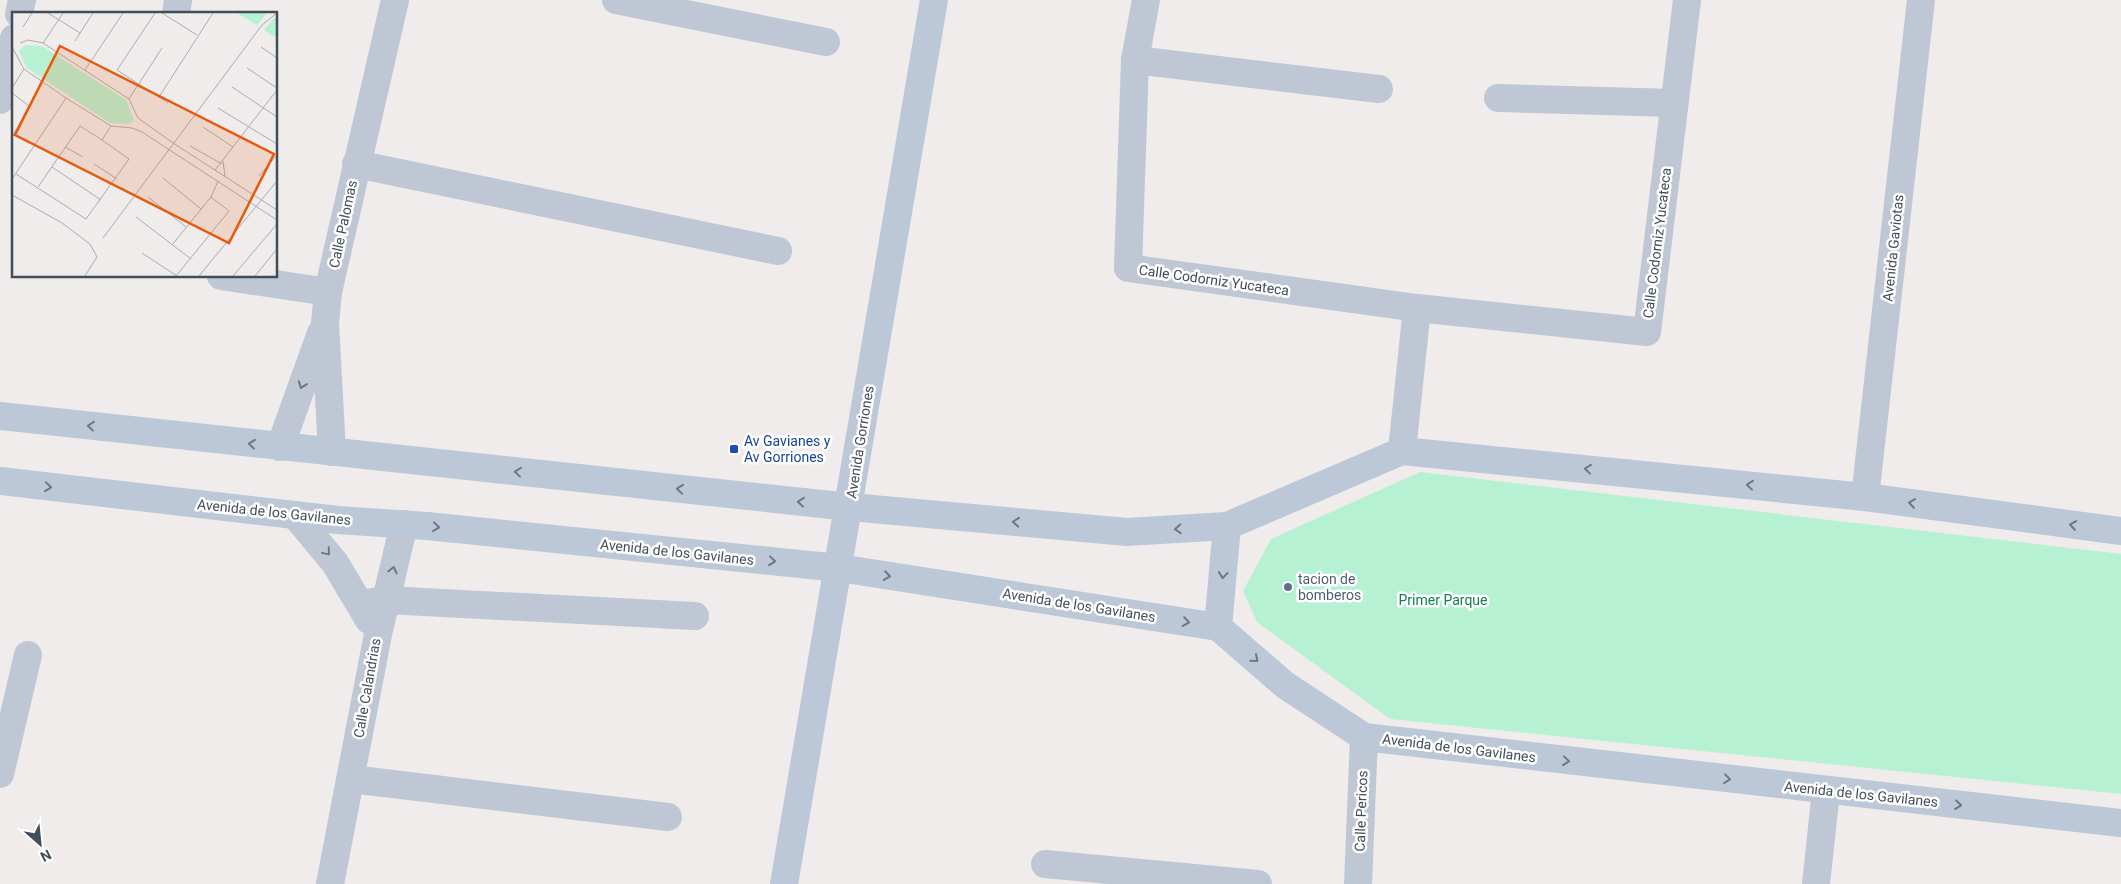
<svg xmlns="http://www.w3.org/2000/svg" width="2121" height="884" font-family="Roboto,sans-serif">
	<style>
		.green { fill: #b5f1d2 }
		.lines { fill: none; stroke-linecap: round; stroke-linejoin: round }
		.street { stroke: #bec7d3; stroke-width: 28 }
		.secondary { stroke: #bcc7d7; stroke-width: 28 }
		.oneway { stroke: #6e7884 }
		.oneway2 { stroke: #6d7886 }
		.transit-dot { fill: #1a4fb4; stroke: #fff; stroke-width: 2 }
		.service-dot { fill: #5c6f8a; stroke: #fff; stroke-width: 2 }
		.labels { text-anchor: middle; stroke-width: 5; stroke-linejoin: round; paint-order: stroke }
		.street-label { font-size: 14px; fill: #434d5a; stroke: #fff }
		.transit-label { font-size: 14px; fill: #164399; stroke: #fff; text-anchor: start }
		.service-label { font-size: 14px; fill: #4e5e75; stroke: #fff; text-anchor: start }
		.park-label { font-size: 14px; fill: #108052; stroke: #fff }
		.inset-road { fill: none; stroke: #aaacb1; stroke-width: 1 }
		.view { fill: #e8590c; fill-opacity: 0.15; stroke: #e8590c; stroke-width: 2.5 }
		.inset-edge { fill: none; stroke: #434d5a; stroke-width: 2.5 }
	</style>
	<rect width="100%" height="100%" fill="#efeceb"/>
	<!-- green -->
	<polygon class="green" points="1420,472 2121,554 2121,794 1390,719 1257,622 1243,591 1271,539"/>
	<g class="lines">
		<!-- street -->
		<g class="street">
			<polyline points="616,0 826,42"/>
			<polyline points="1146,0 1135,60 1128,268 1417,308 1402,451"/>
			<polyline points="19,14 22,0"/>
			<polyline points="176,14 178,0"/>
			<polyline points="1135,60 1379,89"/>
			<polyline points="1498,98 1674,103"/>
			<polyline points="0,100 14,38"/>
			<polyline points="356,164 778,251"/>
			<polyline points="221,276 328,292"/>
			<polyline points="1417,308 1647,332 1687,0"/>
			<polyline points="280,447 321,333"/>
			<polyline points="332,452 325,323 328,292 395,0"/>
			<polyline points="1865,497 1921,0"/>
			<polyline points="295,515 335,563 369,620"/>
			<polyline points="360,604 386,600 695,616"/>
			<polyline points="0,774 28,655"/>
			<polyline points="351,779 668,817"/>
			<polyline points="1045,864 1258,884"/>
			<polyline points="330,884 378,634 404,524"/>
			<polyline points="1358,884 1364,737"/>
			<polyline points="1816,884 1826,791"/>
		</g>
		<!-- secondary -->
		<g class="secondary">
			<polyline points="0,416 850,507 1127,532 1227,526 1402,451 1865,497 2121,531"/>
			<polyline points="0,481 338,520 427,526 839,568 1218,627 1285,685 1364,737 2121,823"/>
			<polyline points="1218,627 1227,526"/>
			<polyline points="784,884 934,0"/>
		</g>
	</g>
	<!-- one-way arrows -->
	<defs><path id="oneway-chevron" d="M-2-3.5L2.5 0L-2 3.5" fill="none" stroke-width="1.6" stroke-linecap="round" stroke-linejoin="round" transform="scale(1.25)"/></defs>
	<g class="oneway">
		<use href="#oneway-chevron" transform="translate(302 385) rotate(110)"/>
		<use href="#oneway-chevron" transform="translate(327 552) rotate(50)"/>
		<use href="#oneway-chevron" transform="translate(393 570) rotate(-77)"/>
	</g>
	<g class="oneway2">
		<use href="#oneway-chevron" transform="translate(91 426) rotate(-174)"/>
		<use href="#oneway-chevron" transform="translate(252 444) rotate(-174)"/>
		<use href="#oneway-chevron" transform="translate(1588 469) rotate(-174)"/>
		<use href="#oneway-chevron" transform="translate(518 472) rotate(-174)"/>
		<use href="#oneway-chevron" transform="translate(1750 485) rotate(-174)"/>
		<use href="#oneway-chevron" transform="translate(48 487) rotate(6)"/>
		<use href="#oneway-chevron" transform="translate(680 489) rotate(-174)"/>
		<use href="#oneway-chevron" transform="translate(801 502) rotate(-174)"/>
		<use href="#oneway-chevron" transform="translate(1912 503) rotate(-172)"/>
		<use href="#oneway-chevron" transform="translate(1016 522) rotate(-175)"/>
		<use href="#oneway-chevron" transform="translate(2073 525) rotate(-172)"/>
		<use href="#oneway-chevron" transform="translate(436 527) rotate(6)"/>
		<use href="#oneway-chevron" transform="translate(1178 529) rotate(176)"/>
		<use href="#oneway-chevron" transform="translate(772 561) rotate(6)"/>
		<use href="#oneway-chevron" transform="translate(1223 575) rotate(95)"/>
		<use href="#oneway-chevron" transform="translate(887 576) rotate(9)"/>
		<use href="#oneway-chevron" transform="translate(1186 622) rotate(9)"/>
		<use href="#oneway-chevron" transform="translate(1255 659) rotate(41)"/>
		<use href="#oneway-chevron" transform="translate(1566 761) rotate(7)"/>
		<use href="#oneway-chevron" transform="translate(1727 779) rotate(7)"/>
		<use href="#oneway-chevron" transform="translate(1958 805) rotate(6)"/>
	</g>
	<!-- markers -->
	<rect class="transit-dot" x="729" y="444" width="10" height="10" rx="2.5"/>
	<circle class="service-dot" cx="1288" cy="587" r="5"/>
	<g class="labels">
		<!-- street labels -->
		<g class="street-label">
			<text transform="translate(343 224) rotate(-78)" y="5">Calle Palomas</text>
			<text transform="translate(1657 243) rotate(-83)" y="5">Calle Codorniz Yucateca</text>
			<text transform="translate(1893 248) rotate(-84)" y="5">Avenida Gaviotas</text>
			<text transform="translate(1214 280) rotate(8)" y="5">Calle Codorniz Yucateca</text>
			<text transform="translate(860 442) rotate(-81)" y="5">Avenida Gorriones</text>
			<text transform="translate(274 512) rotate(6)" y="5">Avenida de los Gavilanes</text>
			<text transform="translate(677 552) rotate(6)" y="5">Avenida de los Gavilanes</text>
			<text transform="translate(1079 605) rotate(9)" y="5">Avenida de los Gavilanes</text>
			<text transform="translate(367 688) rotate(-80)" y="5">Calle Calandrias</text>
			<text transform="translate(1459 748) rotate(7)" y="5">Avenida de los Gavilanes</text>
			<text transform="translate(1861 794) rotate(6)" y="5">Avenida de los Gavilanes</text>
			<text transform="translate(1361 811) rotate(-88)" y="5">Calle Pericos</text>
		</g>
		<!-- transit labels -->
		<g class="transit-label">
			<text x="744" y="446">Av Gavianes y<tspan x="744" dy="16">Av Gorriones</tspan></text>
		</g>
		<!-- service labels -->
		<g class="service-label">
			<text x="1298" y="584">tacion de<tspan x="1298" dy="16">bomberos</tspan></text>
		</g>
		<!-- park labels -->
		<g class="park-label">
			<text x="1443" y="605">Primer Parque</text>
		</g>
	</g>
	<!-- overview -->
	<g transform="translate(12 12)">
		<rect width="265" height="265" fill="#efeceb"/>
		<path d="M225,1h30l-10,12zM265,3v23l-13,-8zM13,33l17,1 84,54 8,20 -6,4 -18,-1 -83,-55 -8,-17z" fill="#b5f1d2"/>
		<path class="inset-road" d="M36,1l32,20M143,1l-38,57 51,33M150,1l35,22M11,15l9,-14M63,29l18,-28M8,31l8,-3 15,3 86,56 9,19 35,25 104,67M31,31l20,-30M0,35l12,22 42,29 45,28 21,2 10,4 135,88M249,35l16,11M235,56l30,20M73,58l38,-57M220,75l45,30M0,76l12,-19M0,81l17,13 -17,31M147,85l54,-84M117,87l33,-51M206,96l59,36M191,115l30,20M178,134l32,18M53,135l18,10M211,149l2,15M82,152l23,15M40,155l49,33M203,158l62,-80M4,162l70,45 43,-60 -27,-19 9,-14M247,164l18,-21M151,166l38,31M0,167l54,-81M26,175l42,-61 22,14M0,183l50,28 28,21 7,13 -12,19M136,185l38,30M124,205l55,42M91,226l159,-213 15,-12M160,233l39,-48 7,-16M130,241l35,23M164,264l53,-65 -18,-14M187,264l78,-95M221,264l44,-52M243,264l22,-27"/>
		<path class="view" d="M48,34l214,108 -45,89 -214,-108z"/>
		<rect width="265" height="265" class="inset-edge"/>
	</g>
	<!-- north arrow -->
	<g transform="translate(40 844) rotate(153)" stroke="#ffffff" stroke-width="4" paint-order="stroke">
	<path d="M0-4L9 19L0 12L-9 19Z" fill="#434d5a"/>
	<text y="-8" font-size="14" font-weight="bold" text-anchor="middle" fill="#434d5a">N</text>
	</g>
</svg>
